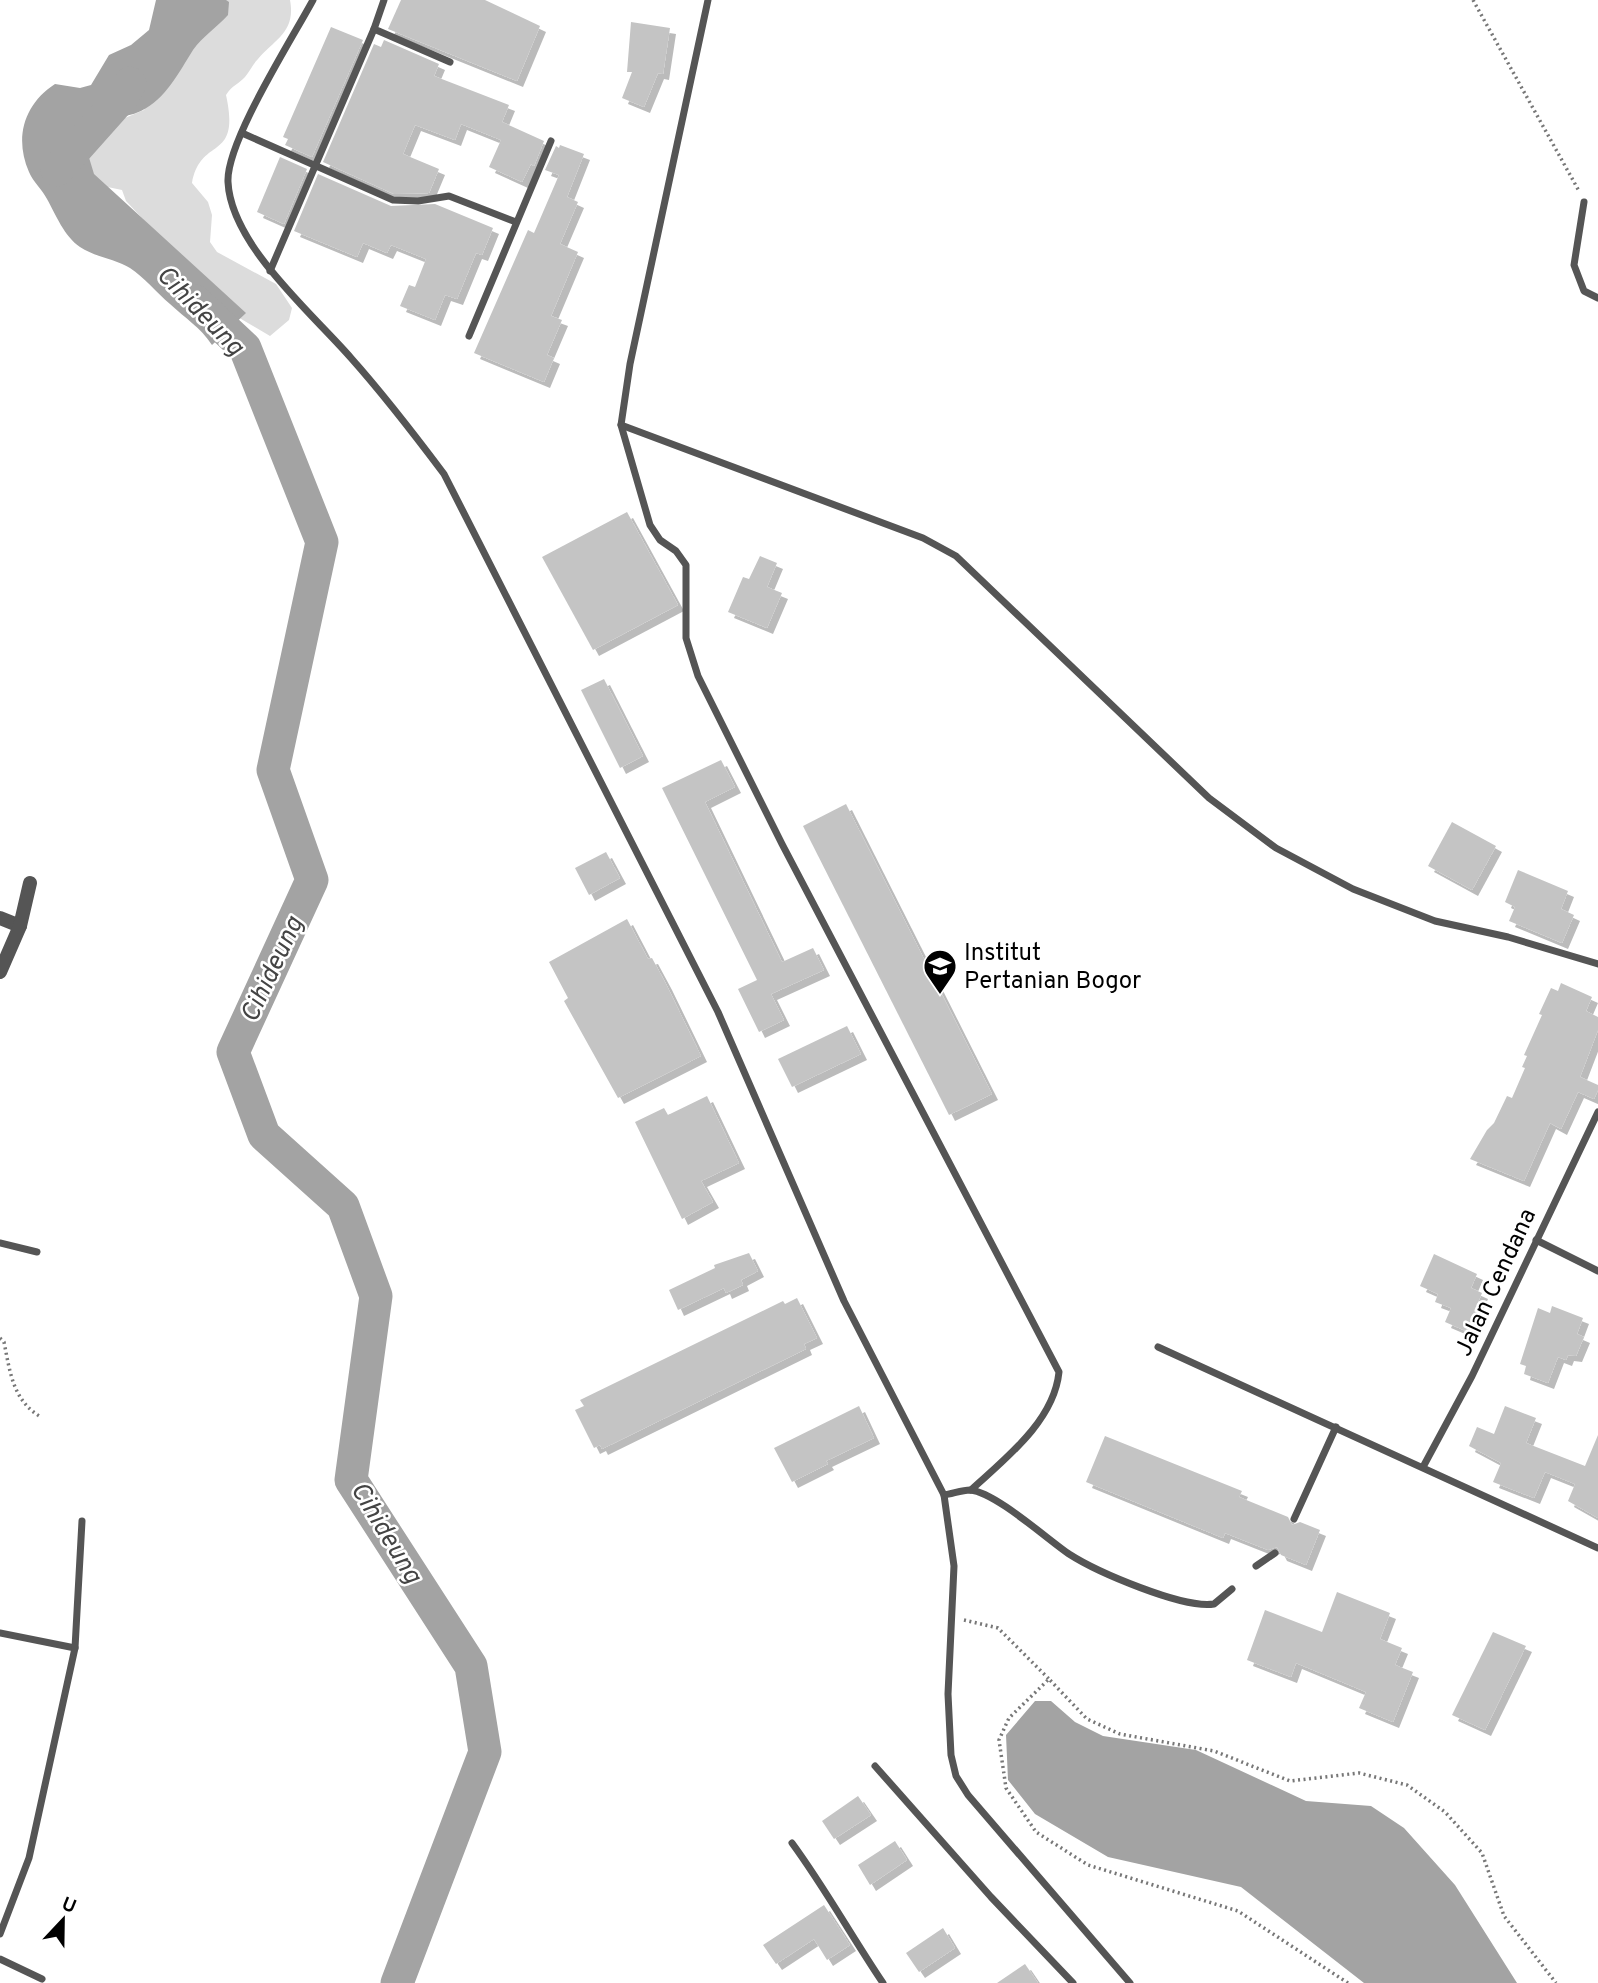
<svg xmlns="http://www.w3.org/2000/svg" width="1598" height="1983" font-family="Overpass,sans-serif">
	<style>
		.green { fill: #dcdcdc }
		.water { fill: #a3a3a3 }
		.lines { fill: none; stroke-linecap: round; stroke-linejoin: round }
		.river { stroke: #a3a3a3; stroke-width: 33 }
		.building { fill: #c4c4c4; filter: url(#shadow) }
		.path { stroke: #777; stroke-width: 3.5; stroke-dasharray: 2 3.5; stroke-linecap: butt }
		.service { stroke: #555; stroke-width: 7 }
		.minor { stroke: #555; stroke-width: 14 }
		.labels { text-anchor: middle; stroke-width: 5; stroke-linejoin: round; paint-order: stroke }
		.poi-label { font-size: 24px; fill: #000; stroke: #fff; text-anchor: start }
		.street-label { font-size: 24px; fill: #000; stroke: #fff }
		.water-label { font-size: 26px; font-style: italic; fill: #444; stroke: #fff }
	</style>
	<defs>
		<filter id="shadow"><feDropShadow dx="6" dy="6" stdDeviation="0" flood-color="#0004"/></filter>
	</defs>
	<rect width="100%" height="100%" fill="#fff"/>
	<!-- green -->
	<path class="green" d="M214,0h76c6,32 -15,39 -32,59 -5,5 -8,12 -13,18 -6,7 -13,8 -19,18 15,68 -25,40 -34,88l16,19 4,13 -2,27 7,10 59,32 16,24 -3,12 -19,16 -39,-23 -105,-112 -4,-11 -29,-6 -6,-33 5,-16 9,-7 43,-18z"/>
	<!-- water -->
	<g class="water">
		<path d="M156,0h70l3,2 -1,13c-11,12 -26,22 -35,35 -14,22 -27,49 -52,61 -18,9 -36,4 -53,11l-1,29 7,23 152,139 -34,32c-12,-18 -26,-26 -42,-41 -13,-11 -26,-27 -40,-36 -15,-9 -35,-11 -50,-21 -16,-11 -24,-32 -33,-48 -5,-10 -14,-17 -18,-27 -15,-34 -5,-68 26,-88l25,4 11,-3 18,-30 22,-10 18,-15z"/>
		<polygon points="1035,1701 1051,1701 1075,1722 1103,1736 1196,1750 1306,1801 1371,1806 1404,1828 1455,1885 1517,1983 1364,1983 1241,1887 1108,1857 1035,1814 1008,1780 1006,1735"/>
	</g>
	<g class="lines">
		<!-- river -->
		<g class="river">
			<polyline points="57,170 122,97 130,83"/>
			<polyline points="195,301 245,348 322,542 273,770 312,880 233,1052 264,1135 343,1206 376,1296 351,1480 471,1666 485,1752 397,1983"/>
		</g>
	</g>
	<!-- building -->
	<g class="building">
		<polygon points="401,0 485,0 540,26 517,81 388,29"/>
		<polygon points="631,22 670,28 663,74 658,73 644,107 622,98 632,72 627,72"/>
		<polygon points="331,27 363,40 312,157 285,145 288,139 283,137"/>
		<polygon points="384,40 439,64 434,76 509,105 502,122 544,141 534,166 531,164 522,182 489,167 501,140 461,124 455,140 415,125 403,154 439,169 429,193 394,194 323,162 374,44 381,47"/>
		<polygon points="560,145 584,154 567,197 578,202 560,244 578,252 551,316 562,320 547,355 554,358 544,382 474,353 528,230 534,233 559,175 545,170 556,146 559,148"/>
		<polygon points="280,157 307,169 284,224 257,212"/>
		<polygon points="318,174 391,206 435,204 493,228 482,255 476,253 457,299 445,295 435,320 400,306 409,285 415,287 426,259 391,245 387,253 363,243 357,257 294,231"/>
		<polygon points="627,512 678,605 593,650 542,557"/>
		<polygon points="760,556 777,563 767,587 782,593 767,628 728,612 743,577 749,579"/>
		<polygon points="604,679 643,756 620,768 581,690"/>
		<polygon points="721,760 735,787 705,802 782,962 813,948 824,970 771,994 784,1020 759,1032 738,989 757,980 662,788"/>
		<polygon points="846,804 992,1094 949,1115 803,826"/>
		<polygon points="1452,822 1496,846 1472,890 1428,866"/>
		<polygon points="606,852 620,878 589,895 575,868"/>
		<polygon points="1518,870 1568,891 1561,909 1574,915 1562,943 1509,921 1515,907 1505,902"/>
		<polygon points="627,919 648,959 652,958 666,984 701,1056 618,1098 564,1001 568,998 549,962"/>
		<polygon points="1561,983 1592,997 1586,1011 1598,1017 1598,1030 1580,1077 1598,1085 1598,1090 1594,1099 1578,1092 1561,1129 1550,1123 1524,1181 1470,1159 1487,1130 1494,1123 1507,1096 1512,1098 1525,1068 1522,1067 1527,1056 1524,1055 1542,1015 1539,1014 1551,988 1558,991"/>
		<polygon points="847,1026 861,1054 792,1087 778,1059"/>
		<polygon points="707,1096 739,1163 701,1181 713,1202 682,1219 635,1122 664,1108 668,1115"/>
		<polygon points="749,1253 758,1271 741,1280 743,1285 726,1293 724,1288 678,1310 669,1290 715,1268 714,1265"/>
		<polygon points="1434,1254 1477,1274 1471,1288 1482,1293 1466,1331 1445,1322 1451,1308 1435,1302 1438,1294 1420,1286"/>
		<polygon points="797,1298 817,1338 804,1344 806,1349 602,1449 600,1445 594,1448 575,1410 584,1406 580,1400 783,1301 785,1304"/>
		<polygon points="1552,1306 1583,1318 1577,1334 1584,1337 1576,1356 1568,1355 1566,1360 1558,1357 1548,1383 1524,1374 1526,1366 1520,1364 1538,1308 1550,1313"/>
		<polygon points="859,1406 874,1438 826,1461 828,1464 792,1482 774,1448"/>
		<polygon points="1505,1406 1536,1418 1526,1443 1585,1466 1598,1435 1598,1518 1568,1501 1575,1484 1545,1472 1534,1498 1493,1482 1501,1463 1469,1446 1477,1427 1494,1434"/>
		<polygon points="1105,1436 1242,1491 1239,1497 1288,1517 1292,1525 1300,1522 1320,1530 1306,1565 1281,1555 1277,1547 1268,1550 1225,1533 1223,1538 1086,1482"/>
		<polygon points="1337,1592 1390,1613 1380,1639 1402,1648 1395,1665 1413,1672 1393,1722 1359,1708 1366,1692 1296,1663 1291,1677 1247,1660 1265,1610 1322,1632"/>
		<polygon points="1493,1632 1526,1646 1485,1730 1452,1715"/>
		<polygon points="858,1796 871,1815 834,1839 822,1821"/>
		<polygon points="895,1841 907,1860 870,1885 858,1865"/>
		<polygon points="824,1905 850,1945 827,1960 814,1939 776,1964 763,1945"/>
		<polygon points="943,1928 955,1948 919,1972 906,1953"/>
		<polygon points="1025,1964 1038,1983 997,1983"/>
	</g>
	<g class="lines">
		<!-- path -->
		<g class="path">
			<polyline points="1473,0 1579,191"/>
			<path d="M0,1338l4,4c6,30 9,59 37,75"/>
			<polyline points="964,1620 998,1628 1049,1679"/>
			<polyline points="1348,1983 1238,1911 1088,1865 1036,1832 1006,1788 999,1740 1009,1718 1049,1679 1087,1719 1120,1734 1214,1751 1290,1781 1359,1773 1407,1785 1445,1812 1482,1853 1504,1916 1556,1983"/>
		</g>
		<!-- service -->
		<g class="service">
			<path d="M313,0c-21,39 -87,142 -85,182 3,63 84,131 123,176 33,37 63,76 93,116l274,538 126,289 100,194 10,71 -6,128 3,61 5,21 12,19 162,188"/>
			<polyline points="384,0 374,29 450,62"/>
			<polyline points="708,0 630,364 621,425 923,538 956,556 1209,798 1276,848 1353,889 1435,921 1508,937 1598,964"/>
			<polyline points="242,133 393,200 418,201 449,196 516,222"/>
			<polyline points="1584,202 1574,265 1584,291 1598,298"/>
			<polyline points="270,271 374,29"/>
			<polyline points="469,336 551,141"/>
			<path d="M621,425l29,100 10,15 16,11 10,14v73l12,38 84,168 277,528c-5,49 -53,86 -88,118"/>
			<polyline points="1536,1240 1598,1271"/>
			<polyline points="0,1243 37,1252"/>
			<polyline points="1158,1347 1598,1548"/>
			<polyline points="1423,1467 1472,1376 1598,1112"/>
			<path d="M944,1495c8,-1 18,-5 26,-5 25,2 77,49 99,64 28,18 114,55 145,50l18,-15"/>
			<polyline points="1294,1519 1336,1427"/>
			<polyline points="1256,1566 1275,1553"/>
			<polyline points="0,1633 75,1648"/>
			<polyline points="875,1766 991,1897 1073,1983"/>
			<path d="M792,1843c33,45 60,94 91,140"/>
			<polyline points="0,1934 29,1858 75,1648 82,1521"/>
			<polyline points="0,1959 42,1979"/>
		</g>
		<!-- minor -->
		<g class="minor">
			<polyline points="0,918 20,926"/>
			<polyline points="0,972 20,926 30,883"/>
		</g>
	</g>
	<!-- icons -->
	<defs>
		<symbol id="university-pin" viewBox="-11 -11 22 30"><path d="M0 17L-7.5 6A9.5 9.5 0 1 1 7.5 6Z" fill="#000" stroke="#fff"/><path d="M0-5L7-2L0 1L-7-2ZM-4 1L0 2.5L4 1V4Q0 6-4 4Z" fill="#fff"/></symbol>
	</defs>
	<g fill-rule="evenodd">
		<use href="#university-pin" x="921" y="947" width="38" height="52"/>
	</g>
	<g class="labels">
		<!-- poi labels -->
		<g class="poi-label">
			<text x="964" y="960">Institut<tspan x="964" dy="28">Pertanian Bogor</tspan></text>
		</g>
		<!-- street labels -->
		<g class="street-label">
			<text transform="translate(1495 1282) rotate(-65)" y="8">Jalan Cendana</text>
		</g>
		<!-- water labels -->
		<g class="water-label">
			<text transform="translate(201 310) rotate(46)" y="9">Cihideung</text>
			<text transform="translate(271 969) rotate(-65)" y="9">Cihideung</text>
			<text transform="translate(387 1532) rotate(59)" y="9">Cihideung</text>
		</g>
	</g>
	<!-- north arrow -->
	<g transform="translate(63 1920) rotate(22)" stroke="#ffffff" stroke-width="5" paint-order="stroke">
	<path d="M0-5L12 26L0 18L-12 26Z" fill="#000000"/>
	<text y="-10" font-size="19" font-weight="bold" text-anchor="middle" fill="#000000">U</text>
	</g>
</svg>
